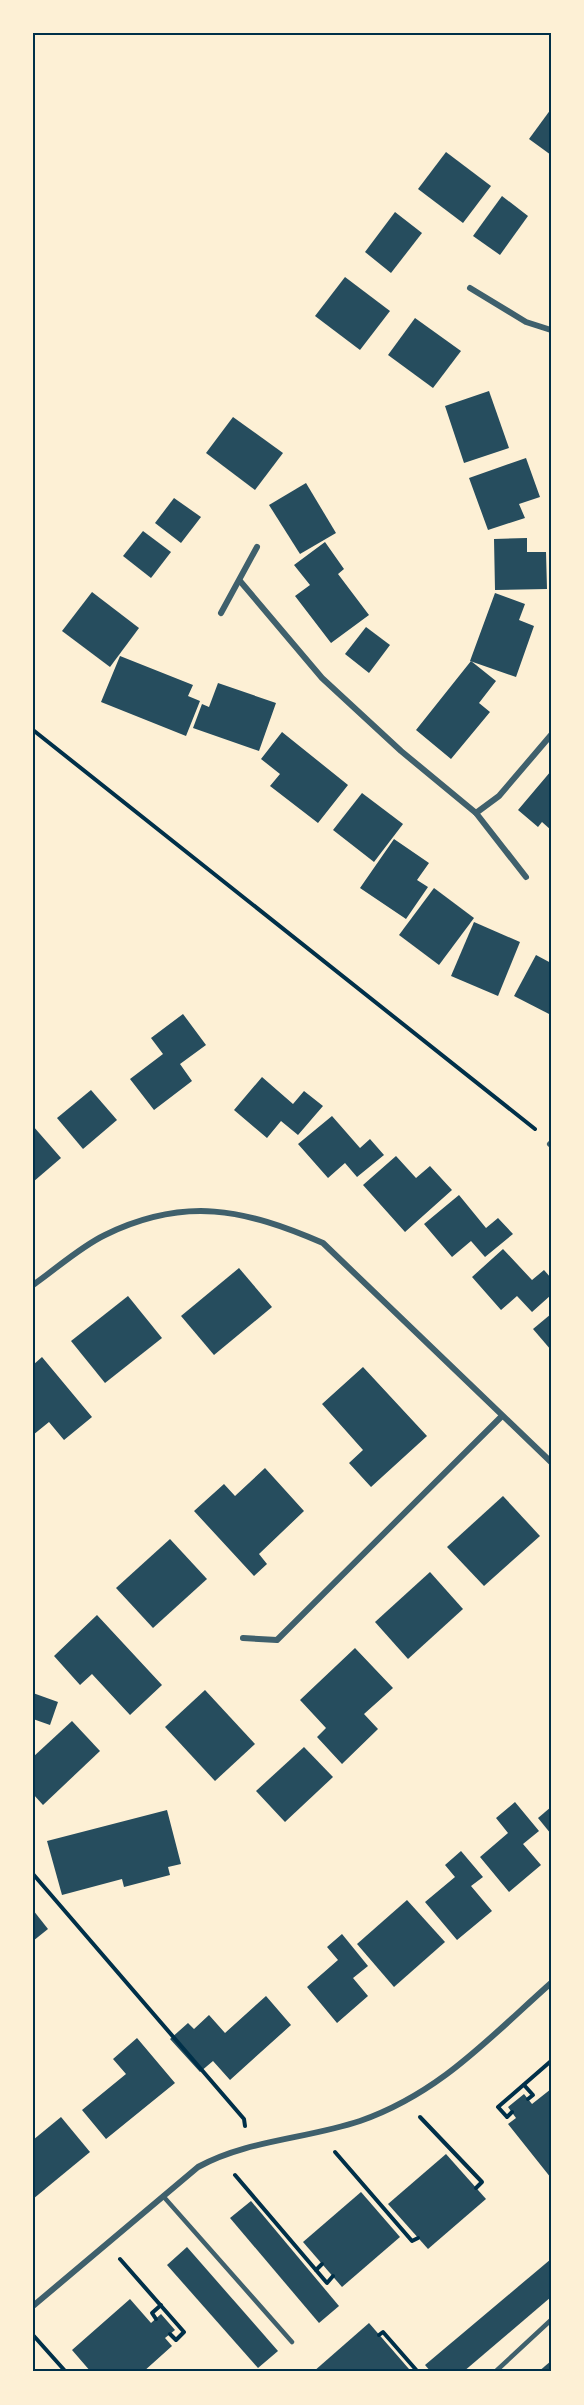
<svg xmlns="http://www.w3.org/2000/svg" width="584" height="2405" font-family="'Work Sans',sans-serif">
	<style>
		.building { fill: #264d5e }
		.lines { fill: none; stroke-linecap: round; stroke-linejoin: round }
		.path { stroke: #003049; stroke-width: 4 }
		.service { stroke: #3f606c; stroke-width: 4.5 }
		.minor { stroke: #3f606c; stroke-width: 6 }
		.neatline { fill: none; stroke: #003049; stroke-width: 2 }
	</style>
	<rect width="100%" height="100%" fill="#fdf0d5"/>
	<!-- building -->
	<g class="building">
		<polygon points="551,109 551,155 529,139"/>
		<polygon points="446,152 491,186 463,223 418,189"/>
		<polygon points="502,196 528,216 500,255 473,236"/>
		<polygon points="395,212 422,233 391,273 365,252"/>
		<polygon points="345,277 390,311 360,350 315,316"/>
		<polygon points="415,318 461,351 433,388 388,355"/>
		<polygon points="489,391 509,448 464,463 445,406"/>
		<polygon points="233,417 283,453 255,490 206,453"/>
		<polygon points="526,458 540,497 519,504 525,518 488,530 469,478"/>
		<polygon points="306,483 336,533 300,554 269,505"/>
		<polygon points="174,498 201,517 181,543 155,523"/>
		<polygon points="143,531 171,552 151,578 123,556"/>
		<polygon points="527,538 527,552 546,552 547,589 495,590 494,539"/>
		<polygon points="325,542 344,569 338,574 369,615 331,643 295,596 310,585 294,565"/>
		<polygon points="92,592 139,628 110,667 62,631"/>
		<polygon points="495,593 525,604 519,620 534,626 516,677 470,661"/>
		<polygon points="366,627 390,645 369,673 345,654"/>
		<polygon points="120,656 193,685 188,696 200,701 186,736 101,702"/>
		<polygon points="471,661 496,681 479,703 490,712 451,759 416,730"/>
		<polygon points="218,683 276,703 259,751 193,728 202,704 209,707"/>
		<polygon points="282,732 348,785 318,823 270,786 280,774 261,759"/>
		<polygon points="551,771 551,830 542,822 538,827 518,810"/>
		<polygon points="362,793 403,824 374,862 333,830"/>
		<polygon points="394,839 429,863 417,880 428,887 406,919 360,888"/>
		<polygon points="434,888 474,918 439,965 399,935"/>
		<polygon points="474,922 520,942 498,996 451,976"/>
		<polygon points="536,955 551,963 551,1015 514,996"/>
		<polygon points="183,1014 206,1045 180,1064 192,1081 154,1110 130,1079 163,1054 151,1038"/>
		<polygon points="262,1077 293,1104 304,1091 323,1106 298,1135 281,1121 267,1138 234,1110"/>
		<polygon points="91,1090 117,1120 83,1149 57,1118"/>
		<polygon points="332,1116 360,1148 370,1139 384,1155 357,1177 345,1163 328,1178 298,1144"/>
		<polygon points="33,1126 61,1158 33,1182"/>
		<polygon points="396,1156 416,1178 430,1166 452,1190 405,1232 363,1185"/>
		<polygon points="459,1195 486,1228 498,1218 513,1234 485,1257 471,1241 452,1257 424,1224"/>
		<polygon points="503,1249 532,1280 544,1270 551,1278 551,1295 532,1312 517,1296 501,1310 472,1277"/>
		<polygon points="239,1268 272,1307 214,1355 181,1316"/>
		<polygon points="128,1296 162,1338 105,1383 71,1341"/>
		<polygon points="551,1314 551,1350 533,1329"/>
		<polygon points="42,1357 92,1417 64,1440 49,1422 33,1435 33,1365"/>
		<polygon points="363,1367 427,1436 371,1487 349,1463 363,1450 322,1404"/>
		<polygon points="265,1468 304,1511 259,1554 267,1564 254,1576 194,1511 224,1484 235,1496"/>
		<polygon points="503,1496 540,1536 484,1586 447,1547"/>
		<polygon points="170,1539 207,1579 153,1628 116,1588"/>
		<polygon points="430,1572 463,1609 408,1659 375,1622"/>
		<polygon points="97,1615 162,1685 130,1715 92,1674 80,1685 54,1656"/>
		<polygon points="355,1648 393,1688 364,1714 378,1729 342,1764 317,1737 326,1728 300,1700"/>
		<polygon points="205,1690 255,1744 215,1781 165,1727"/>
		<polygon points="33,1693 58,1702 50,1725 33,1719"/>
		<polygon points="72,1721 100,1751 43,1805 33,1794 33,1757"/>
		<polygon points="304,1747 333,1777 285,1822 256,1791"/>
		<polygon points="515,1802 539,1831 523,1844 541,1865 509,1892 480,1857 508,1833 496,1818"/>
		<polygon points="551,1807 551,1834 538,1818"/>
		<polygon points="167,1810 181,1864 168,1867 170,1875 124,1887 122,1879 62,1895 47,1841"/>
		<polygon points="461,1851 483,1877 471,1886 492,1911 457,1940 425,1902 455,1877 445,1865"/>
		<polygon points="407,1900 445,1942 394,1987 357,1944"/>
		<polygon points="33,1910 48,1929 33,1941"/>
		<polygon points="342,1934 368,1966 353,1978 368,1996 337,2023 307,1987 338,1960 327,1947"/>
		<polygon points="266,1996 291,2025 230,2080 213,2061 200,2072 170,2039 188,2023 194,2029 209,2015 225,2033"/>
		<polygon points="137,2038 175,2083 106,2139 82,2110 126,2074 113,2059"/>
		<polygon points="551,2089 551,2178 508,2124 516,2118 508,2107 524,2094 532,2104"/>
		<polygon points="61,2117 90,2152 33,2199 33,2140"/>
		<polygon points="446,2154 486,2199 428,2249 388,2204"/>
		<polygon points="361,2192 400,2237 342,2287 303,2242"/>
		<polygon points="251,2201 339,2306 319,2323 230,2218"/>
		<polygon points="187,2247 278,2351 258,2368 167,2265"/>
		<polygon points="551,2259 551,2297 463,2372 431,2372 425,2365"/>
		<polygon points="130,2299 151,2323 161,2314 175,2330 165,2338 172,2346 143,2372 91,2372 72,2350"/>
		<polygon points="369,2323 409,2369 405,2372 313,2372"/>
		<polygon points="551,2361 551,2372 538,2372"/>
	</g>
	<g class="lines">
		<!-- path -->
		<g class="path">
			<polyline points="33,730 535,1129"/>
			<polyline points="33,1874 244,2119 245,2126"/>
			<polyline points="524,2085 533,2095 528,2099"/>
			<polyline points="512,2112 507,2117 498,2107 551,2061"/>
			<polyline points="420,2117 482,2182 476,2188"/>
			<polyline points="335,2152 412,2241 418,2238"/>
			<polyline points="235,2175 327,2283 333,2276"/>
			<polyline points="120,2259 184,2332 176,2340 170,2334"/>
			<polyline points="316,2270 322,2264"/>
			<polyline points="156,2319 152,2313 161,2305"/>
			<polyline points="33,2335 66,2372"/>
			<polyline points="379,2335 383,2332 418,2372"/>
		</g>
		<!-- service -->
		<g class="service">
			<polyline points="163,2196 292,2342"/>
			<polyline points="495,2372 551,2320"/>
		</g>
		<!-- minor -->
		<g class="minor">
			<polyline points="470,288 526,322 551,330"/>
			<polyline points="240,581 322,678 401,751 476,813"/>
			<polyline points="221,613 257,547"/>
			<polyline points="526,877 476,813 499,796 551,735"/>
			<polyline points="550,1144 551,1145"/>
			<path d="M33,1285c23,-16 47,-38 72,-50 80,-39 139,-26 218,8l228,219"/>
			<polyline points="243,1638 277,1640 502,1416"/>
			<path d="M33,2306l165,-139c49,-27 108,-28 162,-46 80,-28 129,-83 191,-138"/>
		</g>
	</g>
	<!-- border -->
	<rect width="584" height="2405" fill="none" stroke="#fdf0d5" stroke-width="69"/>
	<rect x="34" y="34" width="516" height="2336" class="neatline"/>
</svg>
